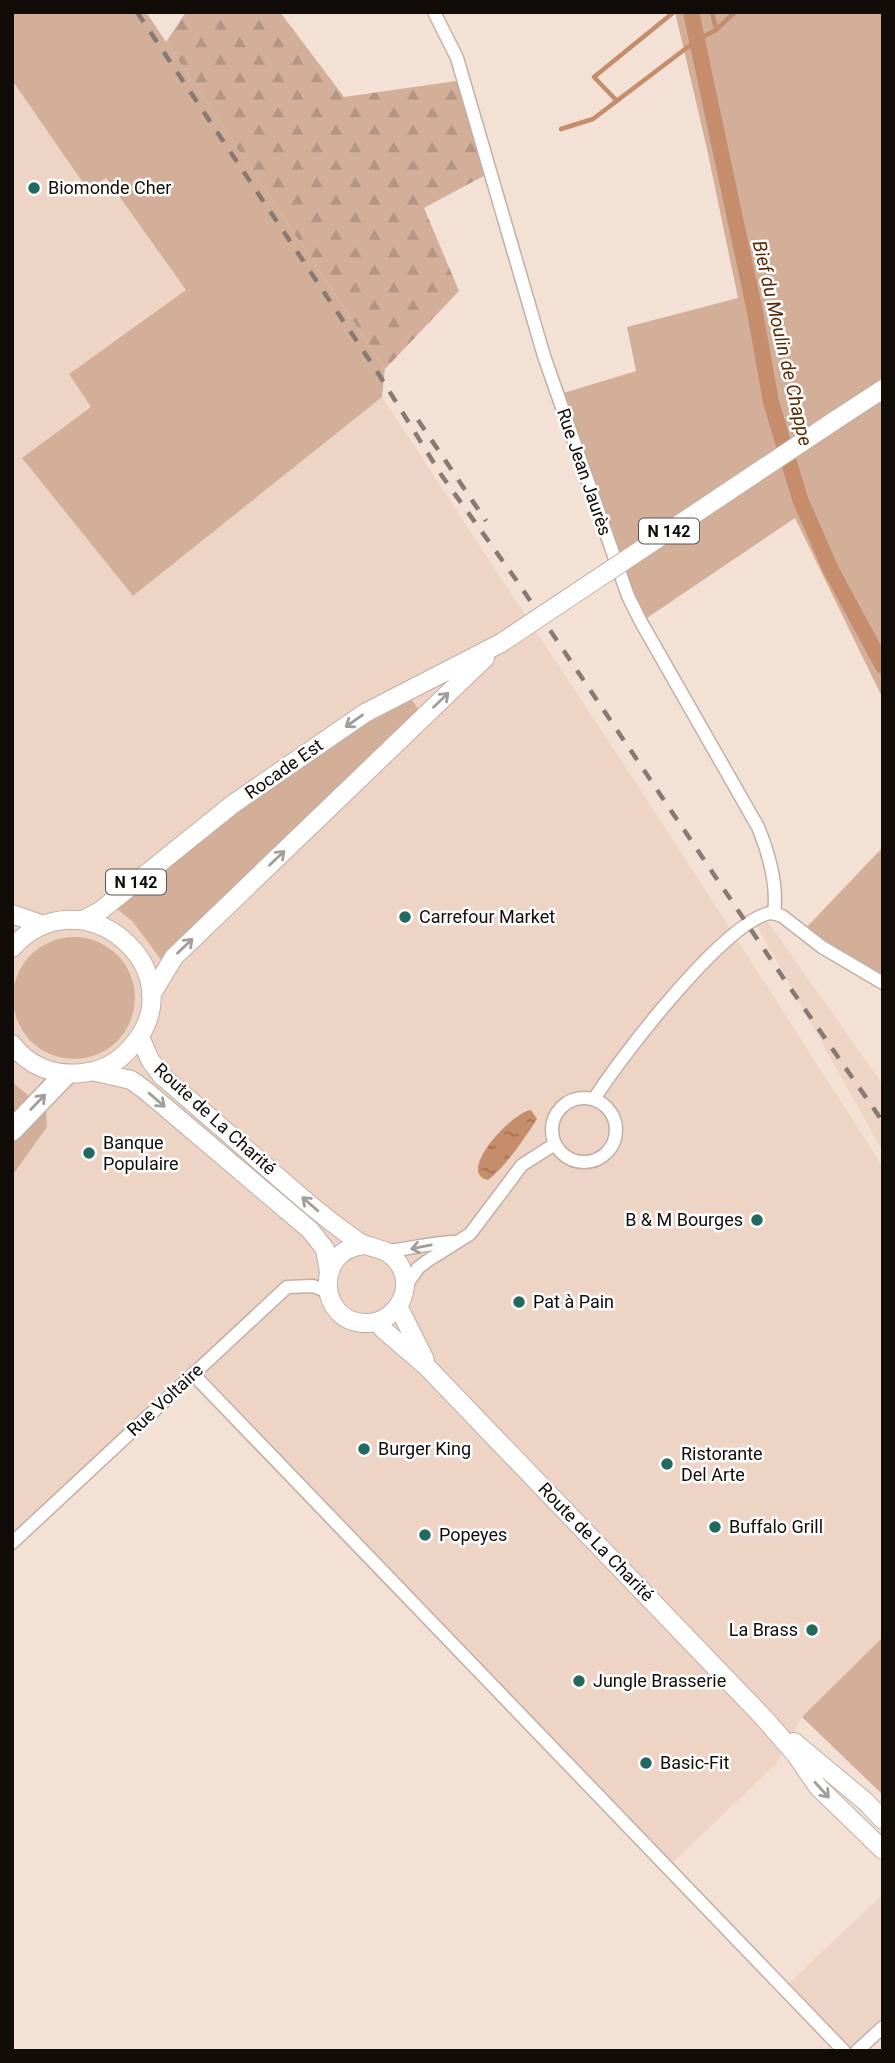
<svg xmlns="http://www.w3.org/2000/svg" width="895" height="2063" font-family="Roboto,sans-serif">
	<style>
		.built { fill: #eed4c5 }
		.grass { fill: #d3af9a }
		.forest { fill: url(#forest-firs) }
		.water { fill: url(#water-ripples) }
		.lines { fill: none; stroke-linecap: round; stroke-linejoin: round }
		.stream { stroke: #c58d6b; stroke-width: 4.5 }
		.canal { stroke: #c58d6b; stroke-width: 16 }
		.street-casing { stroke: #c1afa5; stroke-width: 15 }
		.primary-casing { stroke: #c1afa5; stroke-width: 20 }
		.highway-casing { stroke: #c1afa5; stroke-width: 24 }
		.street { stroke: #fff; stroke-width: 12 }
		.primary { stroke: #fff; stroke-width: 18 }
		.highway { stroke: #fff; stroke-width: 21 }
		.rail { stroke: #877a73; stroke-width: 4.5; stroke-dasharray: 12 12; stroke-linecap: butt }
		.primary-bridge-casing { stroke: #c1afa5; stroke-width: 20; stroke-linecap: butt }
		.primary-bridge { stroke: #fff; stroke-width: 18 }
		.oneway { stroke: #a09e9c }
		.poi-dot { fill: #22695f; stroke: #fff; stroke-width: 2.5 }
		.labels { text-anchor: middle; stroke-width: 5; stroke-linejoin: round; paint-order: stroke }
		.shield { fill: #fff; stroke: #595552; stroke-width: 2 }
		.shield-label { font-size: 16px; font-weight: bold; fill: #120c08 }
		.poi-label { font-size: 18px; fill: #120c08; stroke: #fff; text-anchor: start }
		.street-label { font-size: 18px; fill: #120c08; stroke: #fff }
		.water-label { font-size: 19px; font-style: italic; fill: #5b2800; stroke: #fff }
	</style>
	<defs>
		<pattern id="forest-firs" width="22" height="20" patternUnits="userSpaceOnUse" patternTransform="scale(1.75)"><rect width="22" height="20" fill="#d3af9a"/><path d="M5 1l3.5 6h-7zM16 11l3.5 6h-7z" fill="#b49583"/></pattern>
		<pattern id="water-ripples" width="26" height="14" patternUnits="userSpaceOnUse" patternTransform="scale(1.75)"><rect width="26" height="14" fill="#c58d6b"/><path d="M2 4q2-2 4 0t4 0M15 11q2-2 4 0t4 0" fill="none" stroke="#9f7256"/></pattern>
	</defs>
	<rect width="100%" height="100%" fill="#f4e1d6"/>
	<!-- built -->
	<g class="built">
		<polygon points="12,80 88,189 105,178 187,290 69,374 92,407 23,459 133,596 382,397 670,835 883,1167 883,1637 802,1717 776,1764 667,1868 452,1644 392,1593 187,1380 12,1543 12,1176 47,1127 36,1104 12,1082"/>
		<polygon points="763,915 883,1085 883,1152 754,921"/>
		<polygon points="883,1894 883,2027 857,2051 844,2051 784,1988"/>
	</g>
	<!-- grass -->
	<g class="grass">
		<polygon points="12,12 146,12 385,369 382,397 133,596 22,458 91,407 69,374 186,290 106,178 88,190 12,80"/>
		<polygon points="675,12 883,12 883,699 795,518 641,622 557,395 636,371 627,327 738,298 707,149"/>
		<polygon points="409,696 421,713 161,960 133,922 116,908 208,830 350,730"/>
		<polygon points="883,847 883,983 803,931"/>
		<circle cx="74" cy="998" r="61"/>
		<polygon points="12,1082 46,1110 47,1127 12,1176"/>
		<polygon points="883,1637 883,1795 802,1717"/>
	</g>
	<!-- forest -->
	<polygon class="forest" points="186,12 280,12 344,97 463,80 489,173 424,208 459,291 385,369 166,42"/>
	<!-- water -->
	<path class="water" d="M531,1110l6,9c-13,20 -30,46 -49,61 -33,-7 24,-68 43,-70z"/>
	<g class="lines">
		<!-- stream -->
		<g class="stream">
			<polyline points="712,12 716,29"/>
			<polyline points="617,101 594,77 674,12"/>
			<polyline points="561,129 593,119 697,40 716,30 735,12"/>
		</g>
		<!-- canal -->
		<polyline class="canal" points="691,12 755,312 771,402 800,499 831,570 883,666"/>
		<defs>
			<g id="street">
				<path d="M434,12l23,46 87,298 84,240 13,26 117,205c11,27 20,57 16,86"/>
				<circle cx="584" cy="1130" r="32"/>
				<path d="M594,1099c28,-44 125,-169 172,-185 6,-2 10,0 16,2l40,31 61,36"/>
				<path d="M387,1251c23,-2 46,-9 69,-9"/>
				<polyline points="405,1287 418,1268 427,1261 470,1234 522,1165 555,1144"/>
				<polyline points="193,1374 844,2051"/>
				<polyline points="12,1543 287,1287 313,1286 328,1292"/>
				<polyline points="857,2051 883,2027"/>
			</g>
			<g id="primary">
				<polyline points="837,419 883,389"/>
				<polyline points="12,914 43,925"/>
				<polyline points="83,920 100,911 233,804 365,713 501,643"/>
				<path d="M12,948c70,-78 186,23 120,98 -13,16 -29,25 -50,27 -27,3 -53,-6 -70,-29"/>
				<polyline points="151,995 174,957 485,658"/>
				<path d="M140,1037l10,23 12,16c36,31 73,63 109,95 24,21 48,43 74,61 6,4 12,10 18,12 14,6 26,4 36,20 16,24 -2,57 -30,59 -51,3 -57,-73 -5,-78"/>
				<polyline points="96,1072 131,1080 145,1090 310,1230 325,1249 329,1272"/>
				<polyline points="398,1306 425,1360"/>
				<polyline points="377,1322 385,1331 427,1367 764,1718 796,1755 818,1787 883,1850"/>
				<polyline points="794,1742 866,1802 883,1820"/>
			</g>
			<polyline id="highway" points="12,1130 65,1075"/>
		</defs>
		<!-- street casing -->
		<use href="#street" class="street-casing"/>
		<!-- primary casing -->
		<use href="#primary" class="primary-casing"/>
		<!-- highway casing -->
		<use href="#highway" class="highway-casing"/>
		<!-- street -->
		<use href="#street" class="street"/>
		<!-- primary -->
		<use href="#primary" class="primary"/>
		<!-- highway -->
		<use href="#highway" class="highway"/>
		<!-- rail -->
		<g class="rail">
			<polyline points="137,12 378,373 442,476 517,581 784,979 883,1122"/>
			<polyline points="418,420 486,521"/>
		</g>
		<defs>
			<polyline id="primary-bridge" points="501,643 837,419"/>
		</defs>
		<!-- primary-bridge casing -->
		<use href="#primary-bridge" class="primary-bridge-casing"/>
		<!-- primary-bridge -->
		<use href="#primary-bridge" class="primary-bridge"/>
	</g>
	<!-- one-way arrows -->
	<defs><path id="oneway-shaft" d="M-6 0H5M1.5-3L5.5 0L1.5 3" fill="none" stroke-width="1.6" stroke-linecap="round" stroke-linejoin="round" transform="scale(1.75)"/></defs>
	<g class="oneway">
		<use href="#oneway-shaft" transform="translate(441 700) rotate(-44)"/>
		<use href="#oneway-shaft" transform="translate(354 721) rotate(145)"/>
		<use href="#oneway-shaft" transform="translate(277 858) rotate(-44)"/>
		<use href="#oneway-shaft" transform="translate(185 946) rotate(-44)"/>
		<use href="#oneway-shaft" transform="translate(157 1100) rotate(41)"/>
		<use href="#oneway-shaft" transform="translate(38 1102) rotate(-46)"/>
		<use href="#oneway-shaft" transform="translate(310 1204) rotate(-139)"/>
		<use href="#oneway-shaft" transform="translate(421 1247) rotate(169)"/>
		<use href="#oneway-shaft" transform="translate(822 1790) rotate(48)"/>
	</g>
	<!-- markers -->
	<g class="poi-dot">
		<circle cx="34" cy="188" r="7"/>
		<circle cx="405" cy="917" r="7"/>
		<circle cx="89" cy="1153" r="7"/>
		<circle cx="757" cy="1220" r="7"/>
		<circle cx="519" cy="1302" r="7"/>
		<circle cx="364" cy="1449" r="7"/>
		<circle cx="667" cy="1464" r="7"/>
		<circle cx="715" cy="1527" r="7"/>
		<circle cx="425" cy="1535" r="7"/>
		<circle cx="812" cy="1630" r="7"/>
		<circle cx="579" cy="1681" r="7"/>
		<circle cx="646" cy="1763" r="7"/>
	</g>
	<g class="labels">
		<!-- shield labels -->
		<g class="shield">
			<rect x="639" y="518.5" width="60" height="25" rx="5"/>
			<rect x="106" y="869.5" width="60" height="25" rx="5"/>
		</g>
		<g class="shield-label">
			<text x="669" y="537">N 142</text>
			<text x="136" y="888">N 142</text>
		</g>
		<!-- poi labels -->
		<g class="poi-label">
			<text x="48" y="194">Biomonde Cher</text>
			<text x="419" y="923">Carrefour Market</text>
			<text x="103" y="1149">Banque<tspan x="103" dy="21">Populaire</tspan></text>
			<text x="743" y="1226" text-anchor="end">B &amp; M Bourges</text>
			<text x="533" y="1308">Pat à Pain</text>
			<text x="378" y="1455">Burger King</text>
			<text x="681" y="1460">Ristorante<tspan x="681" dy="21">Del Arte</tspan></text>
			<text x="729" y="1533">Buffalo Grill</text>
			<text x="439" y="1541">Popeyes</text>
			<text x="798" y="1636" text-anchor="end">La Brass</text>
			<text x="593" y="1687">Jungle Brasserie</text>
			<text x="660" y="1769">Basic-Fit</text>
		</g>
		<!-- street labels -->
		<g class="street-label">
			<text transform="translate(584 472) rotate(71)" y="6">Rue Jean Jaurès</text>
			<text transform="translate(284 769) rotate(-35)" y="6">Rocade Est</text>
			<text transform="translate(215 1119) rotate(42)" y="6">Route de La Charité</text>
			<text transform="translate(165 1400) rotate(-43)" y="6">Rue Voltaire</text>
			<text transform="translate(596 1542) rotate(46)" y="6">Route de La Charité</text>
		</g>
		<!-- water labels -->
		<g class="water-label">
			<text transform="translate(783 343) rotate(77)" y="7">Bief du Moulin de Chappe</text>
		</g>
	</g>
	<!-- border -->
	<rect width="895" height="2063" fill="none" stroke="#120c08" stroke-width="28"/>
</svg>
